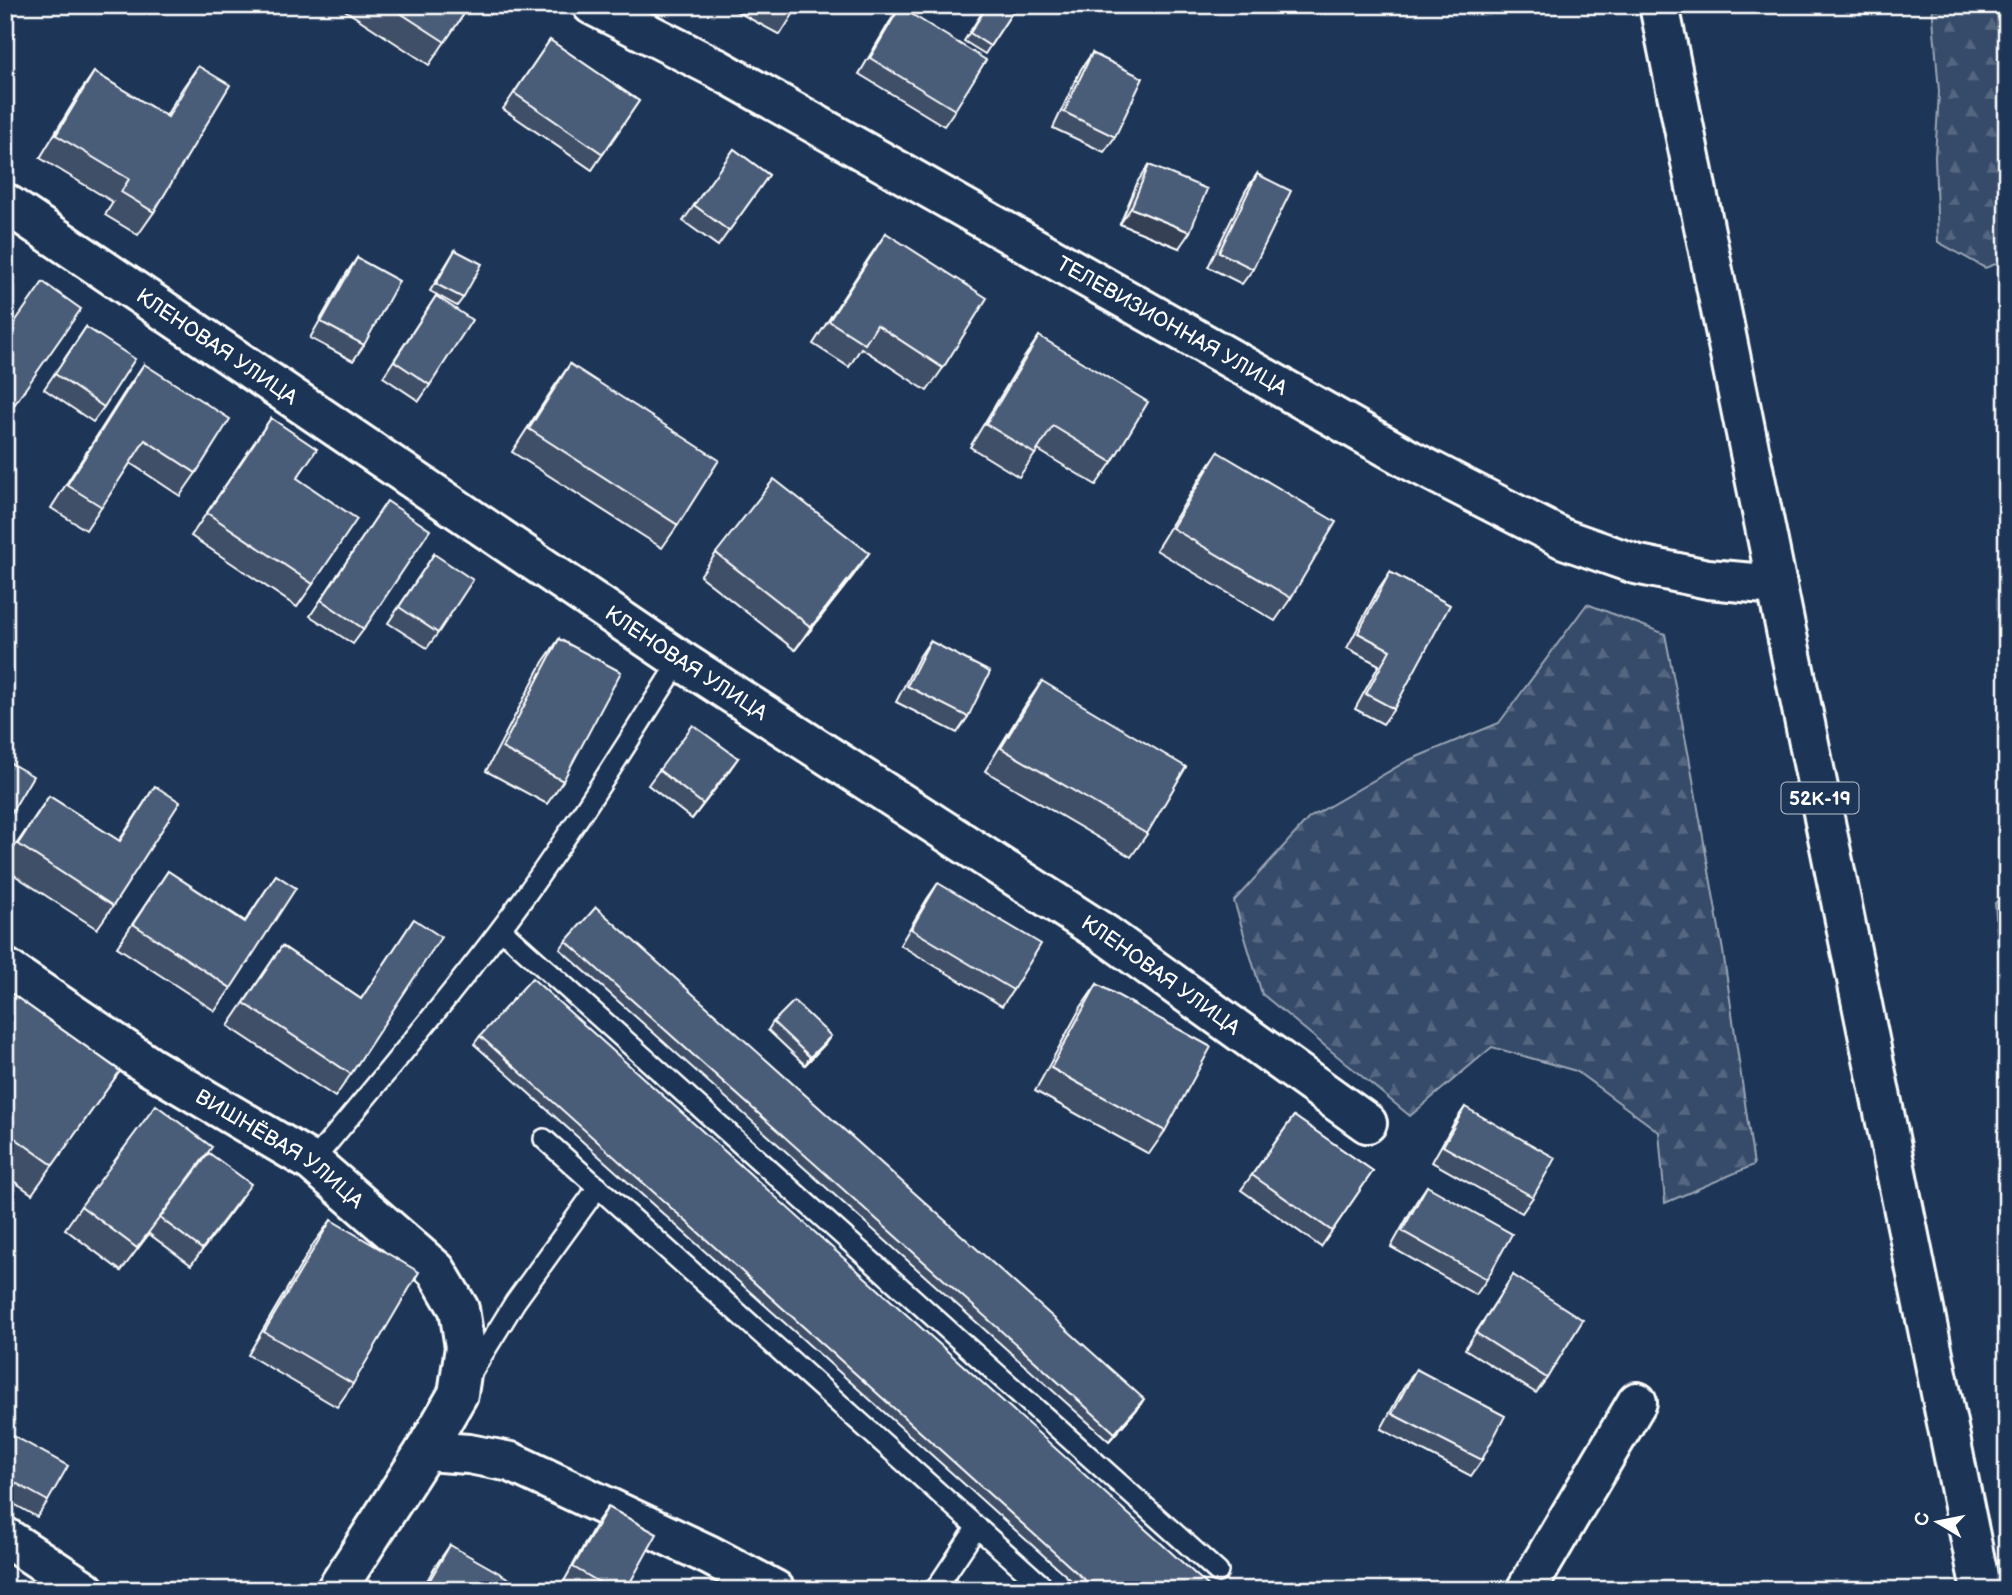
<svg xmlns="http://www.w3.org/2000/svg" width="2012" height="1595" font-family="'Balsamiq Sans',sans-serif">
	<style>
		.forest { fill: url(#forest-firs); stroke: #9aa5b4; stroke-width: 2 }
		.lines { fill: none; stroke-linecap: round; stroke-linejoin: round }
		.lane-casing { stroke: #fff; stroke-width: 24 }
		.street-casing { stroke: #fff; stroke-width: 44 }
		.primary-casing { stroke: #fff; stroke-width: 44 }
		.lane { stroke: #1d3557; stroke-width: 19 }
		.street { stroke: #1d3557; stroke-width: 38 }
		.primary { stroke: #1d3557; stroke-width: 38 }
		.wall { fill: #405068; stroke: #fff; stroke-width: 2 }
		.shaded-wall { fill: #344155; stroke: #fff; stroke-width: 2 }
		.building { fill: #4a5d79; stroke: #fff; stroke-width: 2 }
		.labels { text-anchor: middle; stroke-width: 6; stroke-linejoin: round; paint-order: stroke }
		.shield { fill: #1d3557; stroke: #bbc2cd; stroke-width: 2 }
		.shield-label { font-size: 19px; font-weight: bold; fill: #fff }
		.street-label { font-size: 21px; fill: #fff; stroke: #1d3557 }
	</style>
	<defs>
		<pattern id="forest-firs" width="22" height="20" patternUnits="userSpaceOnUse" patternTransform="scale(1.75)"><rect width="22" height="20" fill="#364b69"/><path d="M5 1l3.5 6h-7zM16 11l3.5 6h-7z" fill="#546680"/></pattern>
	</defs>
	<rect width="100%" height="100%" fill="#1d3557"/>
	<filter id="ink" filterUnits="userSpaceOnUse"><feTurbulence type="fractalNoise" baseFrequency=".0143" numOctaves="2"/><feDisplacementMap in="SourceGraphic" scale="14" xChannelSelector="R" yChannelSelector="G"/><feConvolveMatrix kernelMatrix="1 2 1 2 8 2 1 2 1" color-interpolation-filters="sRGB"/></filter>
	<g filter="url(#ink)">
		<!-- forest -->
		<g class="forest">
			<polygon points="1932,5 2007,5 2007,260 1985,268 1938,242 1935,157 1939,92"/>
			<polygon points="1587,604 1665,634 1689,757 1723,951 1754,1165 1665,1203 1659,1132 1576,1071 1492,1047 1410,1116 1262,994 1234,901 1309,818 1407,761 1499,723"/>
			<polygon points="2007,894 2007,1026 2003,1020 1995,903"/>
		</g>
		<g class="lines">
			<defs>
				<g id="lane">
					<polyline points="501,929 1218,1572"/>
					<polyline points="544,1139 1047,1590"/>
					<path d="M312,1162c64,-76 127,-152 188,-232 65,-86 122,-179 180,-270"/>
					<polyline points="470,1375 515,1302 598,1187"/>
					<polyline points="935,1590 977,1527"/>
				</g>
				<g id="street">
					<path id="s1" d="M592,5l126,64 692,391 154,79 71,25 73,15 69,6"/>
					<path id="s2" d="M5,203l675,457 426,275 261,188"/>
					<path id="s3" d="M5,968l144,98 163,96 124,108 23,39 6,38 -7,47 -33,57 -89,139"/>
					<polyline points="425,1451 469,1454 511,1462 709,1555 775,1590"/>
					<polyline points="5,1537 85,1590"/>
					<polyline points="1526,1590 1637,1402"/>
				</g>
				<polyline id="primary" points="1659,5 1981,1590"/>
			</defs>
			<!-- lane casing -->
			<use href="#lane" class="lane-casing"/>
			<!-- street casing -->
			<use href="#street" class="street-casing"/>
			<!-- primary casing -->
			<use href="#primary" class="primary-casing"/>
			<!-- lane -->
			<use href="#lane" class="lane"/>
			<!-- street -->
			<use href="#street" class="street"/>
			<!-- primary -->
			<use href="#primary" class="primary"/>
		</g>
		<!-- wall -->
		<g class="wall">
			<polygon points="337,5 470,5 429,65"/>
			<polygon points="725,5 799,5 780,35"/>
			<polygon points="987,5 1017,5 985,54 964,41"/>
			<polygon points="900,7 955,110 944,126 859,74 889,23"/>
			<polygon points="550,40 639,101 592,170 503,109"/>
			<polygon points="1092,53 1115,137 1104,152 1053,128 1081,69"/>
			<polygon points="198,66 154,212 138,235 105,215 113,202 40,158 78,95 94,72 166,116 182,89"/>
			<polygon points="734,149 769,175 718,246 683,221"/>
			<polygon points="1149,165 1179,248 1120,224 1138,181"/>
			<polygon points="1257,174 1253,269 1242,284 1208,267 1246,190"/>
			<polygon points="886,233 943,368 927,391 861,348 849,367 813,344 870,256"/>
			<polygon points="455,250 463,298 457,306 430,291"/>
			<polygon points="357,258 364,345 353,361 310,338 346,274"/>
			<polygon points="436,296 430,385 419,401 383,377"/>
			<polygon points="86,327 104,407 93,422 44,389"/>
			<polygon points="1039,336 1112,462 1096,485 1038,450 1019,477 970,447 1023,359"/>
			<polygon points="144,364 196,473 180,496 130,463 86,530 51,508 128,387"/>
			<polygon points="570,364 678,525 662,548 512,452 554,387"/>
			<polygon points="271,418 313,584 297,607 191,536"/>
			<polygon points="1218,452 1291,598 1275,621 1156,550 1202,475"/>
			<polygon points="387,501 364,629 353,644 310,616"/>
			<polygon points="716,553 869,553 853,576 795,650 700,576"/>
			<polygon points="434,554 438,633 427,648 388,623"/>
			<polygon points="1390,572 1394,709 1383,724 1355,709 1379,665 1347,648 1379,588"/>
			<polygon points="559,639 563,781 547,804 486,771 543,662"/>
			<polygon points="930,641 968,717 957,733 896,702 919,657"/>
			<polygon points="1042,681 1147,834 1131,857 985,771 1026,704"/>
			<polygon points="738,758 692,819 648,785 659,770"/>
			<polygon points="155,786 113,906 97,929 5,869 5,861 49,796 119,841"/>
			<polygon points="168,871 245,921 276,875 231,988 215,1011 117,947"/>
			<polygon points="938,883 1013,990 1002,1006 900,945 927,899"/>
			<polygon points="414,919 351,1074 335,1097 228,1026 282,946 361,999"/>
			<polygon points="566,941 1139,1407 1109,1441 560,949"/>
			<polygon points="1097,984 1165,1131 1149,1154 1035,1091 1081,1007"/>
			<polygon points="5,989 120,1071 32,1194 5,1175"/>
			<polygon points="773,1022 825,1044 805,1065 768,1030"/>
			<polygon points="480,1036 1213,1590 1082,1590 474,1044"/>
			<polygon points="1465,1107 1533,1197 1522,1213 1432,1162 1454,1123"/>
			<polygon points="1294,1116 1373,1171 1321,1247 1241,1190"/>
			<polygon points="201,1163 240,1200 191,1265 149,1234 121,1271 65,1229 81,1206"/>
			<polygon points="1427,1186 1487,1279 1476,1295 1391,1247 1416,1202"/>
			<polygon points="331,1220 353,1384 337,1407 248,1355 314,1243"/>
			<polygon points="1513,1275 1547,1378 1536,1393 1465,1349"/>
			<polygon points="1416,1369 1482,1460 1471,1476 1381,1429 1405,1385"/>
			<polygon points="5,1431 48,1501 37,1517 5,1499"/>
			<polygon points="608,1507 626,1590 574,1590 563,1583 597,1522"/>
			<polygon points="450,1545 510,1590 422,1590 434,1568"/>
		</g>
		<!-- shaded-wall -->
		<g class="shaded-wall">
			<polygon points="1131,208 1190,232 1179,248 1120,224"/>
			<polygon points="869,553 853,576 795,650 811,627"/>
			<polygon points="738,758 727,774 692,819 703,804"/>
			<polygon points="831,1036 825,1044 805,1065 810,1057"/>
			<polygon points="1144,1399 1139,1407 1109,1441 1115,1433"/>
		</g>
		<!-- building -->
		<g class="building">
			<polygon points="388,5 470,5 445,42"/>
			<polygon points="783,5 799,5 796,12"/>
			<polygon points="988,5 1017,5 990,46 970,33"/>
			<polygon points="900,7 986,60 955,110 870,58"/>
			<polygon points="5,26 10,29 5,37"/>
			<polygon points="550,40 639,101 603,154 514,93"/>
			<polygon points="1092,53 1143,78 1115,137 1064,112"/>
			<polygon points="198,66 230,85 154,212 121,192 129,179 56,135 94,72 168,117"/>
			<polygon points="734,149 769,175 729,231 694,205"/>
			<polygon points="1149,165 1207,189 1190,232 1131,208"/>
			<polygon points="1257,174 1291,191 1253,269 1219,252"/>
			<polygon points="886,233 987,298 943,368 877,325 865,344 829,321"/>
			<polygon points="455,250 482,264 463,298 436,284"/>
			<polygon points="357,258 399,281 364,345 321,322"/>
			<polygon points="43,282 81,309 5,418 5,336"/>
			<polygon points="436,296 472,320 430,385 394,361"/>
			<polygon points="86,327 135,359 104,407 55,374"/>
			<polygon points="1039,336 1148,402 1112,462 1053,426 1035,454 986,424"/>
			<polygon points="144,364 230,419 196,473 145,440 102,507 67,485"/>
			<polygon points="570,364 719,460 678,525 529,429"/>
			<polygon points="271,418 317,449 297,478 357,519 313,584 207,513"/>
			<polygon points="1218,452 1336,522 1291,598 1172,528"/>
			<polygon points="774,479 869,553 811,627 716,553"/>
			<polygon points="387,501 430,530 364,629 321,600"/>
			<polygon points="434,554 473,580 438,633 399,607"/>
			<polygon points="1390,572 1450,605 1394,709 1366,694 1390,650 1358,633"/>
			<polygon points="559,639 621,672 563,781 502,748"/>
			<polygon points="930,641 990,672 968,717 907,686"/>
			<polygon points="1042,681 1186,767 1147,834 1001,748"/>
			<polygon points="693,725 738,758 703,804 659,770"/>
			<polygon points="5,760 33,776 5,823"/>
			<polygon points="155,786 180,802 113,906 18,844 49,796 120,841"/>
			<polygon points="168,871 245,922 276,875 296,888 231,988 133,924"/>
			<polygon points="938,883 1041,944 1013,990 911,929"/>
			<polygon points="596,907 1144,1399 1115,1433 566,941"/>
			<polygon points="414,919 441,937 351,1074 244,1003 282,946 361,999"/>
			<polygon points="532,978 1213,1590 1096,1590 480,1036"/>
			<polygon points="1097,984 1211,1047 1165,1131 1051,1068"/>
			<polygon points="5,989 120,1071 53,1165 5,1131"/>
			<polygon points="794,1001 831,1036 810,1057 773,1022"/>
			<polygon points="156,1105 212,1147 137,1248 81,1206"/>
			<polygon points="1465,1107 1555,1158 1533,1197 1443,1146"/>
			<polygon points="1294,1116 1373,1171 1332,1231 1252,1175"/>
			<polygon points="209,1153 251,1184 202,1249 160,1218"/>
			<polygon points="1427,1186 1512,1234 1487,1279 1402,1231"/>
			<polygon points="331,1220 419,1272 353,1384 264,1332"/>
			<polygon points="1513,1275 1583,1320 1547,1378 1476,1333"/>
			<polygon points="1416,1369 1505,1416 1482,1460 1392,1414"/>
			<polygon points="5,1431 68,1466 48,1501 5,1477"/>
			<polygon points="608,1507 657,1534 626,1590 613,1590 573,1567"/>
			<polygon points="450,1545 515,1582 510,1590 424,1590"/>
		</g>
	</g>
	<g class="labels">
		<!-- shield labels -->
		<rect class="shield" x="1781.5" y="782.5" width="77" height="31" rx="5"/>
		<g class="shield-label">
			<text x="1820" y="805">52К-19</text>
		</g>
		<!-- street labels -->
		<g class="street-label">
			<text dy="7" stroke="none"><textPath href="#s1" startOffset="663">ТЕЛЕВИЗИОННАЯ УЛИЦА</textPath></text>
			<text dy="7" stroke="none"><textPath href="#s2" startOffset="256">КЛЕНОВАЯ УЛИЦА</textPath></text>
			<text dy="7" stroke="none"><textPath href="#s2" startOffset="822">КЛЕНОВАЯ УЛИЦА</textPath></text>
			<text dy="7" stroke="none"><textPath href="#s2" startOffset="1390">КЛЕНОВАЯ УЛИЦА</textPath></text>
			<text dy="7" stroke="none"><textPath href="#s3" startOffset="329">ВИШНЁВАЯ УЛИЦА</textPath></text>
		</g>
	</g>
	<!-- margin -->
	<rect width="2012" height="1595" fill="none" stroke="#1d3557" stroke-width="28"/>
	<rect x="14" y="14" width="1984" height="1567" fill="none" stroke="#fff" stroke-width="2.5" filter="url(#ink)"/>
	<!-- north arrow -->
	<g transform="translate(1938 1522) rotate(280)" stroke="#1d3557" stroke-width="5" paint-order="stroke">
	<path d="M0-5L12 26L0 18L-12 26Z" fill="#ffffff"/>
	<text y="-10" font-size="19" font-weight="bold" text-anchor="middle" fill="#ffffff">С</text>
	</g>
</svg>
